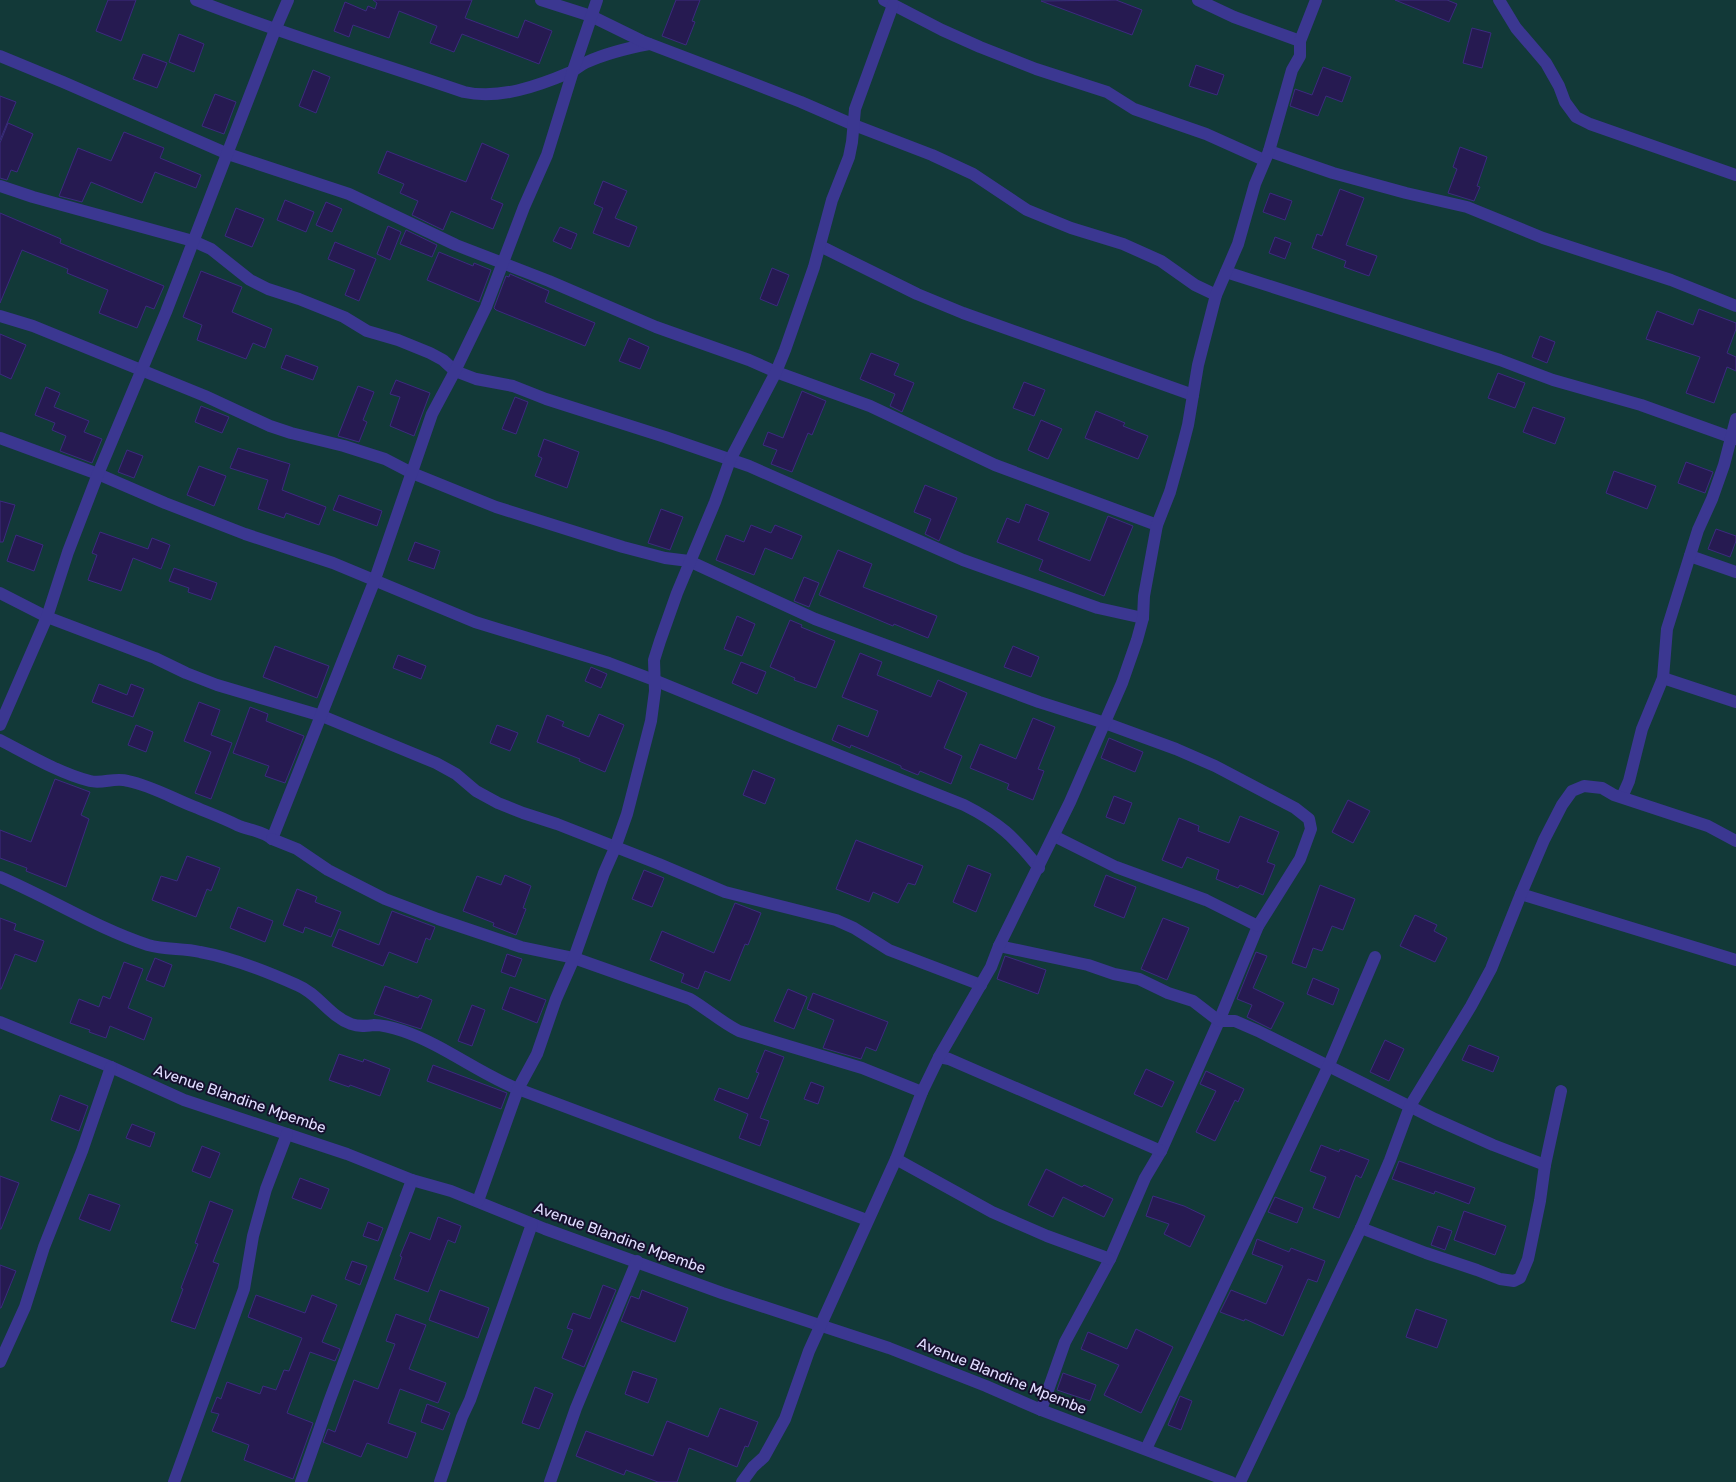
<svg xmlns="http://www.w3.org/2000/svg" width="1736" height="1482" font-family="Rubik,sans-serif">
	<style>
		.green { fill: #123938 }
		.building { fill: #261a51; stroke: #3c2a7f }
		.lines { fill: none; stroke-linecap: round; stroke-linejoin: round }
		.minor { stroke: #3b3791; stroke-width: 12 }
		.labels { text-anchor: middle; stroke-width: 4; stroke-linejoin: round; paint-order: stroke }
		.street-label { font-size: 15px; fill: #e1ddff; stroke: #15102e }
	</style>
	<rect width="100%" height="100%" fill="#15102e"/>
	<!-- green -->
	<rect class="green" x="0" y="0" width="1736" height="1482"/>
	<!-- building -->
	<g class="building">
		<polygon points="108,0 136,0 121,41 96,31"/>
		<polygon points="373,0 472,0 465,18 518,38 525,20 552,31 539,64 462,34 454,52 430,43 437,26 399,11 389,38 353,25 349,37 334,31 345,2 366,11 368,6 375,9 377,3"/>
		<polygon points="676,0 700,0 692,21 695,22 686,45 662,36"/>
		<polygon points="1116,0 1142,10 1132,35 1041,1"/>
		<polygon points="1395,0 1447,0 1457,4 1449,22"/>
		<polygon points="1472,28 1491,33 1482,68 1463,63"/>
		<polygon points="179,34 204,44 194,72 169,62"/>
		<polygon points="143,54 167,63 157,88 133,79"/>
		<polygon points="1196,65 1224,75 1217,95 1189,86"/>
		<polygon points="1323,67 1351,77 1342,102 1326,96 1318,116 1290,106 1295,89 1312,95"/>
		<polygon points="313,70 330,77 316,113 299,106"/>
		<polygon points="215,94 236,102 224,134 202,126"/>
		<polygon points="0,96 16,102 0,140"/>
		<polygon points="8,123 33,134 17,172 11,170 7,180 0,178 0,143"/>
		<polygon points="124,132 164,148 160,158 201,175 196,188 155,172 142,203 91,182 82,202 59,196 78,148 111,161"/>
		<polygon points="482,143 509,155 491,199 503,204 493,229 451,211 443,230 412,215 418,201 400,193 404,184 378,173 387,151 466,182"/>
		<polygon points="1460,147 1487,157 1477,186 1480,187 1474,201 1448,193 1457,169 1453,167"/>
		<polygon points="603,181 627,191 615,218 637,227 629,247 593,233 603,208 594,204"/>
		<polygon points="1340,189 1364,198 1346,245 1377,256 1369,276 1344,267 1346,261 1312,248 1317,234 1322,236"/>
		<polygon points="1270,193 1292,201 1285,220 1263,212"/>
		<polygon points="285,200 314,212 306,232 277,220"/>
		<polygon points="326,202 342,209 332,232 316,225"/>
		<polygon points="236,208 264,219 252,247 225,236"/>
		<polygon points="0,213 61,239 60,243 164,286 154,309 146,306 137,328 99,313 108,290 67,273 68,269 22,250 0,303"/>
		<polygon points="388,226 401,232 390,260 377,254"/>
		<polygon points="560,227 577,234 571,249 553,241"/>
		<polygon points="406,230 437,245 432,257 400,244"/>
		<polygon points="1275,237 1291,243 1285,259 1269,253"/>
		<polygon points="335,242 376,259 359,301 345,295 355,270 328,259"/>
		<polygon points="439,252 473,266 474,263 491,270 479,302 427,280"/>
		<polygon points="772,268 789,275 777,306 760,299"/>
		<polygon points="201,271 242,287 232,312 272,329 265,348 253,343 246,359 197,340 202,325 183,317"/>
		<polygon points="510,274 549,291 545,302 595,323 585,346 496,310 494,308 506,276 509,277"/>
		<polygon points="1699,309 1736,323 1736,329 1727,353 1736,357 1736,371 1727,367 1714,403 1686,393 1700,357 1646,339 1657,311 1693,325"/>
		<polygon points="0,334 26,345 11,379 0,374"/>
		<polygon points="1540,336 1555,342 1547,363 1532,357"/>
		<polygon points="629,338 649,347 640,369 619,361"/>
		<polygon points="871,353 899,364 894,375 914,383 902,412 890,406 895,394 860,379"/>
		<polygon points="286,355 318,367 313,380 281,368"/>
		<polygon points="1498,373 1525,383 1515,408 1488,398"/>
		<polygon points="396,380 430,393 414,436 390,426 400,397 390,394"/>
		<polygon points="1024,382 1045,390 1034,416 1013,408"/>
		<polygon points="358,386 374,392 363,420 367,422 359,442 338,436"/>
		<polygon points="46,387 60,393 54,407 89,421 84,432 102,439 92,463 60,451 66,436 52,430 55,423 35,415"/>
		<polygon points="802,391 826,401 812,435 808,433 792,472 771,464 777,450 763,445 768,432 783,438"/>
		<polygon points="515,397 528,402 516,434 502,429"/>
		<polygon points="201,406 229,417 222,433 195,422"/>
		<polygon points="1533,407 1565,418 1555,444 1523,432"/>
		<polygon points="1096,411 1125,423 1123,426 1148,436 1138,459 1085,438"/>
		<polygon points="1041,420 1062,429 1048,459 1028,450"/>
		<polygon points="544,439 579,452 567,488 535,476 542,458 538,456"/>
		<polygon points="238,448 290,464 282,490 326,507 319,525 286,513 284,518 258,509 268,480 230,468"/>
		<polygon points="127,450 143,456 134,478 118,472"/>
		<polygon points="1686,462 1713,472 1705,493 1678,483"/>
		<polygon points="199,466 226,476 214,506 187,495"/>
		<polygon points="1614,471 1656,486 1647,509 1606,493"/>
		<polygon points="925,485 957,498 939,541 925,534 931,519 914,512"/>
		<polygon points="339,495 382,511 377,526 333,510"/>
		<polygon points="0,501 15,505 3,542 0,542"/>
		<polygon points="1026,504 1049,513 1038,540 1090,561 1108,516 1133,526 1104,596 1039,570 1043,560 997,542 1007,518 1019,523"/>
		<polygon points="661,509 683,517 670,550 648,543"/>
		<polygon points="751,525 771,533 775,525 802,536 792,559 765,548 754,575 716,560 726,535 744,542"/>
		<polygon points="1716,529 1736,536 1736,541 1730,557 1708,549"/>
		<polygon points="100,532 148,549 152,538 170,545 161,569 133,558 121,591 88,580 97,555 92,553"/>
		<polygon points="16,535 43,545 34,571 7,561"/>
		<polygon points="415,542 440,551 434,569 408,560"/>
		<polygon points="838,550 872,564 863,587 937,616 928,638 894,624 893,626 819,595"/>
		<polygon points="174,568 217,583 211,600 188,592 189,588 169,581"/>
		<polygon points="804,577 819,583 809,607 794,601"/>
		<polygon points="737,616 755,624 742,656 724,649"/>
		<polygon points="790,620 802,625 801,627 835,641 816,688 794,680 795,678 770,667"/>
		<polygon points="275,646 329,666 317,698 263,677"/>
		<polygon points="1013,646 1039,657 1031,677 1004,667"/>
		<polygon points="860,653 882,662 877,675 931,697 938,680 967,693 944,748 962,756 951,784 920,771 918,775 901,768 901,766 851,745 850,748 832,740 838,725 868,737 878,711 842,697"/>
		<polygon points="398,655 426,666 421,679 393,668"/>
		<polygon points="741,662 766,672 757,694 732,683"/>
		<polygon points="591,667 607,674 601,688 585,681"/>
		<polygon points="99,684 127,695 131,684 144,689 133,717 92,702"/>
		<polygon points="199,702 220,710 211,735 232,743 211,799 195,793 211,752 184,741"/>
		<polygon points="250,707 268,714 266,721 304,736 285,783 265,776 269,766 233,753"/>
		<polygon points="599,714 624,725 605,772 579,761 580,759 537,742 547,715 564,722 562,726 589,737"/>
		<polygon points="1033,718 1055,727 1038,769 1044,771 1033,800 1007,789 1009,784 970,768 980,744 1016,759"/>
		<polygon points="136,725 153,732 146,752 128,745"/>
		<polygon points="497,725 518,733 510,751 490,743"/>
		<polygon points="1109,738 1143,752 1135,772 1101,758"/>
		<polygon points="753,770 775,779 765,804 743,795"/>
		<polygon points="55,779 90,792 81,815 89,819 66,887 26,871 27,868 0,858 0,830 31,842"/>
		<polygon points="1114,796 1132,803 1124,824 1106,817"/>
		<polygon points="1348,800 1370,811 1353,843 1332,832"/>
		<polygon points="1240,816 1279,832 1267,862 1275,865 1263,895 1240,885 1238,888 1216,879 1219,870 1187,857 1182,868 1162,860 1179,818 1199,826 1198,831 1229,843"/>
		<polygon points="856,840 923,866 915,885 908,883 898,903 873,892 869,902 836,889"/>
		<polygon points="187,856 220,868 211,891 207,889 196,917 152,900 161,876 177,881"/>
		<polygon points="968,865 991,874 976,912 953,902"/>
		<polygon points="644,870 664,878 652,907 632,899"/>
		<polygon points="505,875 531,886 523,908 526,909 516,935 493,926 494,923 463,911 477,876 501,885"/>
		<polygon points="1106,875 1136,887 1124,918 1094,906"/>
		<polygon points="1320,885 1355,899 1343,930 1332,926 1322,951 1313,948 1306,968 1292,963"/>
		<polygon points="297,889 317,897 315,902 341,912 331,937 305,927 303,933 283,925"/>
		<polygon points="735,903 761,913 748,945 745,944 730,981 705,971 698,989 681,982 684,974 650,960 662,931 714,953"/>
		<polygon points="238,907 273,921 265,942 230,928"/>
		<polygon points="392,911 435,927 430,940 426,938 417,963 389,952 383,966 332,946 339,929 379,945"/>
		<polygon points="1415,915 1437,925 1434,931 1447,938 1435,962 1400,946"/>
		<polygon points="0,918 16,924 14,930 44,941 36,962 15,954 1,989 0,989"/>
		<polygon points="1163,918 1189,928 1167,980 1141,969"/>
		<polygon points="1256,952 1267,956 1253,988 1284,1003 1271,1029 1247,1017 1252,1005 1237,999"/>
		<polygon points="507,954 522,959 515,977 501,972"/>
		<polygon points="1005,956 1046,970 1038,994 997,979"/>
		<polygon points="155,958 172,965 164,987 146,980"/>
		<polygon points="124,962 143,969 128,1008 152,1018 144,1040 110,1026 106,1038 89,1032 90,1030 70,1023 79,999 99,1007 103,996 110,999"/>
		<polygon points="1313,978 1339,989 1333,1005 1307,994"/>
		<polygon points="385,986 418,998 420,995 432,1000 421,1029 374,1014"/>
		<polygon points="510,987 546,1000 537,1023 502,1009"/>
		<polygon points="788,989 807,997 794,1029 774,1021"/>
		<polygon points="813,993 888,1022 876,1051 866,1047 861,1059 823,1048 834,1020 807,1009"/>
		<polygon points="472,1005 485,1010 472,1046 458,1041"/>
		<polygon points="1385,1040 1404,1049 1389,1081 1370,1072"/>
		<polygon points="1469,1045 1499,1057 1493,1072 1462,1060"/>
		<polygon points="765,1050 784,1057 760,1118 769,1121 760,1146 739,1138 748,1114 714,1100 719,1088 748,1099 759,1073 756,1072"/>
		<polygon points="339,1054 363,1062 364,1059 390,1069 380,1096 350,1085 349,1087 329,1080"/>
		<polygon points="433,1065 507,1093 501,1109 427,1081"/>
		<polygon points="1146,1069 1174,1082 1162,1107 1134,1094"/>
		<polygon points="1206,1071 1244,1089 1238,1102 1235,1100 1215,1141 1196,1132 1216,1091 1200,1084"/>
		<polygon points="811,1082 824,1087 818,1104 804,1099"/>
		<polygon points="60,1095 88,1106 79,1131 51,1120"/>
		<polygon points="132,1124 155,1133 150,1147 126,1138"/>
		<polygon points="1321,1145 1339,1152 1340,1149 1369,1160 1361,1178 1356,1175 1339,1218 1313,1208 1326,1177 1310,1171"/>
		<polygon points="202,1146 220,1153 210,1178 192,1171"/>
		<polygon points="1399,1161 1475,1188 1469,1204 1435,1191 1434,1194 1392,1179"/>
		<polygon points="1046,1169 1082,1187 1084,1185 1113,1199 1104,1217 1063,1197 1053,1217 1028,1205"/>
		<polygon points="0,1176 19,1183 1,1229 0,1229"/>
		<polygon points="300,1178 329,1189 321,1209 292,1198"/>
		<polygon points="89,1194 120,1205 110,1231 79,1219"/>
		<polygon points="1153,1196 1184,1206 1205,1216 1190,1247 1164,1234 1169,1224 1146,1216"/>
		<polygon points="1275,1197 1303,1208 1297,1223 1268,1212"/>
		<polygon points="210,1201 233,1210 213,1262 219,1264 195,1329 171,1321 183,1289 181,1288 198,1244 195,1243"/>
		<polygon points="1464,1211 1506,1226 1495,1255 1454,1240"/>
		<polygon points="438,1217 461,1226 455,1243 448,1240 428,1292 394,1279 402,1257 400,1256 410,1232 430,1240"/>
		<polygon points="368,1222 383,1228 378,1241 363,1236"/>
		<polygon points="1438,1226 1452,1231 1445,1250 1431,1245"/>
		<polygon points="1257,1239 1289,1252 1291,1248 1325,1261 1317,1282 1308,1279 1283,1336 1245,1319 1244,1321 1220,1312 1231,1290 1266,1304 1283,1266 1252,1254"/>
		<polygon points="352,1261 367,1266 360,1285 345,1279"/>
		<polygon points="0,1265 16,1271 1,1308 0,1308"/>
		<polygon points="603,1285 616,1290 584,1367 562,1358 573,1330 567,1328 573,1313 590,1319"/>
		<polygon points="440,1290 489,1308 478,1338 429,1320"/>
		<polygon points="642,1290 688,1308 675,1342 621,1321 631,1296 639,1299"/>
		<polygon points="256,1295 305,1313 312,1295 337,1305 322,1342 340,1349 335,1361 310,1352 287,1413 313,1423 293,1479 244,1460 249,1445 212,1431 219,1414 211,1412 217,1397 221,1399 227,1382 260,1394 263,1386 276,1390 284,1370 289,1371 302,1338 248,1317"/>
		<polygon points="1416,1309 1447,1320 1437,1348 1406,1337"/>
		<polygon points="396,1314 426,1325 409,1369 446,1383 438,1403 400,1389 388,1423 416,1433 407,1458 367,1443 361,1457 323,1442 328,1429 335,1432 354,1380 378,1389 395,1344 386,1341"/>
		<polygon points="1136,1329 1173,1347 1141,1413 1104,1395 1119,1365 1081,1349 1088,1332 1127,1349"/>
		<polygon points="633,1371 657,1379 648,1403 625,1394"/>
		<polygon points="1063,1373 1096,1385 1090,1401 1057,1390"/>
		<polygon points="535,1387 553,1394 539,1429 522,1423"/>
		<polygon points="1180,1396 1192,1401 1181,1430 1168,1425"/>
		<polygon points="427,1404 450,1413 443,1430 421,1422"/>
		<polygon points="720,1408 758,1422 748,1447 745,1446 737,1467 689,1448 677,1482 658,1482 626,1470 624,1475 576,1456 586,1431 653,1456 667,1421 708,1437"/>
	</g>
	<g class="lines">
		<!-- minor -->
		<g class="minor">
			<path d="M196,0c88,35 178,61 268,92 35,8 74,-6 107,-20 5,-3 10,-7 16,-10 20,-9 41,-14 62,-18"/>
			<polyline points="541,0 591,16 642,41 747,81 801,102 854,125 932,155 973,174 1027,210 1071,228 1123,244 1161,261 1195,285 1216,295"/>
			<polyline points="884,0 942,30 980,47 1036,69 1107,92 1134,109 1206,134 1264,160"/>
			<polyline points="1198,0 1234,17 1300,41"/>
			<polyline points="1499,0 1516,28 1546,63 1559,86 1565,102 1576,117 1590,124 1736,175"/>
			<polyline points="0,56 63,82 228,154 349,194 456,245 549,281 656,327 749,360 776,372 870,406 995,465 1157,525"/>
			<polyline points="1269,151 1333,173 1406,193 1467,207 1543,238 1671,280 1736,306"/>
			<polyline points="0,186 33,197 193,241 211,249 250,280 268,289 299,299 344,317 367,331 398,340 430,353 443,360 455,371 476,379 513,386 546,399 665,437 749,466 963,560 1098,608 1143,618"/>
			<polyline points="820,246 917,294 963,313 1193,395"/>
			<polyline points="1226,272 1500,360 1553,380 1641,405 1736,439"/>
			<polyline points="0,316 33,326 205,396 270,426 291,433 344,446 385,459 412,473 496,507 623,547 665,558 689,561 815,619 1039,702 1105,723 1176,749 1215,766 1295,808 1309,819 1311,829 1300,859 1258,926 1219,1021 1161,1151 1145,1178 1110,1259 1065,1342 1041,1410"/>
			<path d="M0,438l98,36 67,29 80,31 88,29 142,59 134,41 45,17 139,57 171,68c36,18 50,32 75,63"/>
			<polyline points="1690,556 1736,572"/>
			<polyline points="0,593 47,617 155,658 186,673 217,685 322,716 436,763 456,774 476,791 498,803 523,813 557,824 659,864 725,892 836,920 854,928 889,950 981,985"/>
			<polyline points="1663,678 1736,702"/>
			<polyline points="0,725 47,617 68,552 98,474 166,312 275,30 288,0"/>
			<path d="M0,740c27,14 61,34 90,41 13,3 25,-4 38,0 24,5 44,17 67,26 14,6 28,11 42,18 11,5 26,6 35,14l102,-257 58,-168 23,-43 31,-64 38,-100 23,-52 26,-84 24,-71"/>
			<polyline points="1622,797 1629,781 1642,729 1663,678 1667,629 1698,530 1712,499 1724,465 1736,419"/>
			<polyline points="1054,836 1116,867 1206,900 1258,926"/>
			<path d="M272,839l25,10 31,21 57,29 53,20 83,28 53,11 116,41c17,10 31,23 49,32l123,37 60,24"/>
			<path d="M0,877c50,21 96,51 148,68 17,5 35,3 52,7 33,6 66,19 97,33 22,9 31,30 54,39 8,3 15,2 23,1 10,0 20,3 29,6 41,14 75,42 115,58l349,131"/>
			<polyline points="1521,894 1736,960"/>
			<polyline points="999,946 1088,965 1114,974 1139,979 1168,993 1193,1001 1219,1021 1235,1021 1258,1031 1435,1119 1493,1145 1545,1165"/>
			<polyline points="0,1022 111,1067 184,1100 347,1154 412,1180 451,1191 545,1229 722,1293 889,1348 986,1386 1041,1410 1231,1482"/>
			<polyline points="939,1057 949,1059 1161,1151"/>
			<polyline points="896,1159 992,1212 1047,1236 1110,1259"/>
			<polyline points="478,1201 518,1089 537,1054 556,999 574,958 604,873 615,848 627,814 651,721 655,691 654,660 660,641 677,593 715,502 730,460 776,372 785,350 814,267 832,200 849,157 852,142 855,109 893,5"/>
			<polyline points="1361,1228 1426,1253 1477,1270 1500,1279 1514,1281 1520,1278 1528,1259 1540,1201 1545,1165 1561,1091"/>
			<polyline points="0,1362 25,1307 44,1247 82,1151 111,1067"/>
			<polyline points="1146,1449 1329,1065 1375,957"/>
			<polyline points="174,1482 244,1289 253,1236 266,1189 287,1134"/>
			<polyline points="301,1482 329,1402 412,1180"/>
			<polyline points="440,1482 462,1417 470,1400 532,1224"/>
			<polyline points="550,1482 576,1408 637,1261"/>
			<polyline points="742,1482 753,1467 764,1457 785,1419 809,1351 896,1159 922,1092 939,1057 991,967 999,946 1070,802 1122,683 1137,640 1143,618 1144,596 1157,525 1170,492 1180,456 1188,425 1198,365 1216,295 1238,244 1255,184 1269,151 1292,70 1300,56 1300,41 1316,0"/>
			<polyline points="1240,1482 1361,1228 1390,1160 1410,1106 1471,1006 1491,969 1521,894 1544,840 1562,805 1572,791 1584,786 1602,788 1614,795 1708,826 1736,841"/>
		</g>
	</g>
	<g class="labels">
		<!-- street labels -->
		<g class="street-label">
			<text transform="translate(240 1099) rotate(19)" y="5">Avenue Blandine Mpembe</text>
			<text transform="translate(620 1238) rotate(20)" y="5">Avenue Blandine Mpembe</text>
			<text transform="translate(1002 1376) rotate(22)" y="5">Avenue Blandine Mpembe</text>
		</g>
	</g>
</svg>
